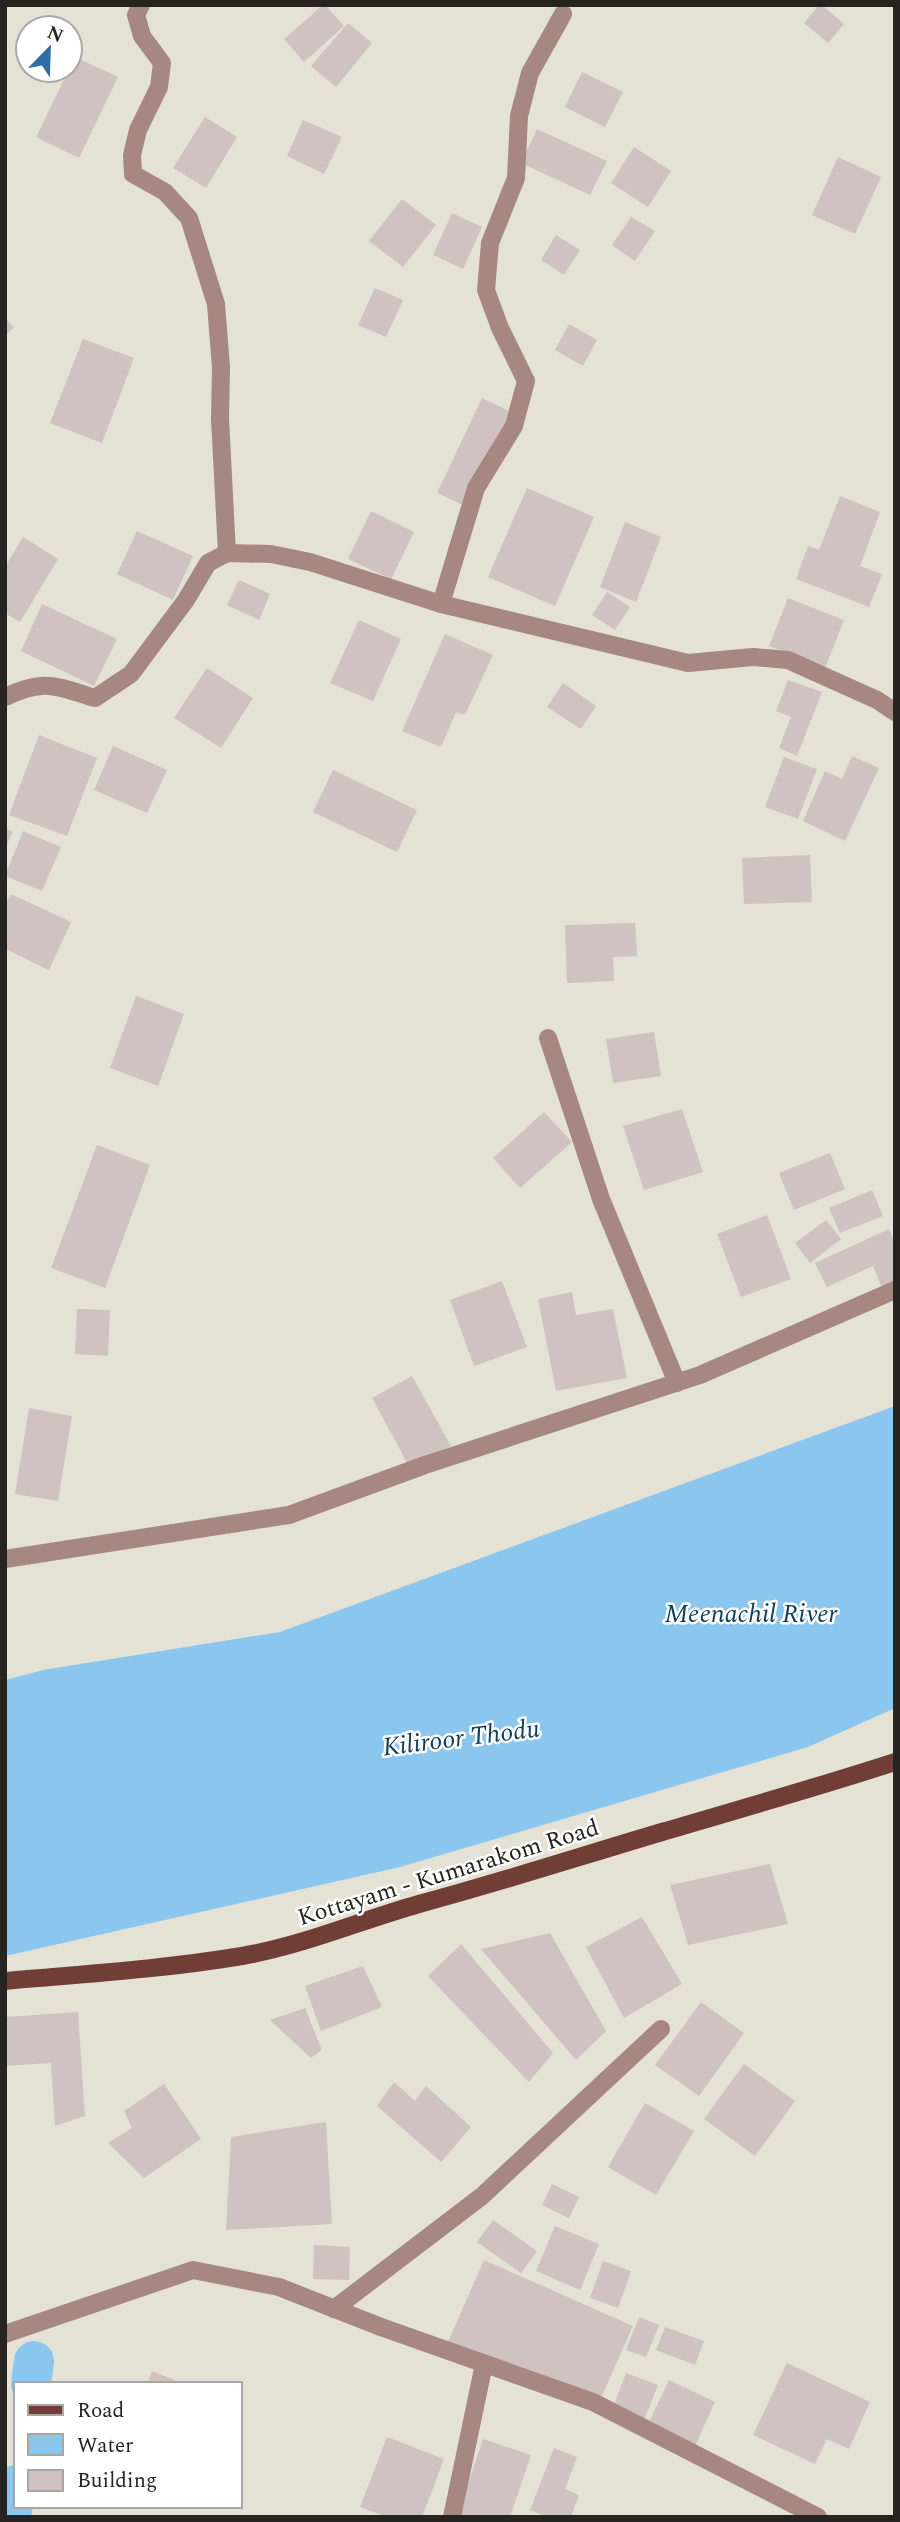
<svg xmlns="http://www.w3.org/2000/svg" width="900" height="2522" font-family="Spectral,serif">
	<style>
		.water { fill: #8ac6ee }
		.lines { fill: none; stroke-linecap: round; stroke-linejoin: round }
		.canal { stroke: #8ac6ee; stroke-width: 40 }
		.building { fill: #d0c2c0 }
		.minor { stroke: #a68782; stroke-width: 18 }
		.major { stroke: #703e35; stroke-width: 18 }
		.labels { text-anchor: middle; stroke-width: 5; stroke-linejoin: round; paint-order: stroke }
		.street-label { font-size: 24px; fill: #252420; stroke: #fff }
		.water-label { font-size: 26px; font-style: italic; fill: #11405c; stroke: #fff }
	</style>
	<rect width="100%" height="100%" fill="#e4e1d5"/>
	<!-- water -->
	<polygon class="water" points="895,1406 895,1708 808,1747 400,1867 5,1956 5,1680 43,1670 280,1632"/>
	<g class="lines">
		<!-- canal -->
		<g class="canal">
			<polyline points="31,2384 34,2361"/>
			<polyline points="11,2517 16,2485"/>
		</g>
	</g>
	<!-- building -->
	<g class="building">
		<polygon points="323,5 325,5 344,26 304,62 284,39"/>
		<polygon points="819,5 822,5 844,24 828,43 804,23"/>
		<polygon points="348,23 372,43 336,87 311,66"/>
		<polygon points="75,57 118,77 79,158 36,137"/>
		<polygon points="582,72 623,92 605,127 565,107"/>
		<polygon points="205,117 237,137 206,188 173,168"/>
		<polygon points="303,120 342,137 324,174 287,156"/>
		<polygon points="537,129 607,161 590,195 521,163"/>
		<polygon points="634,147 671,171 648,207 611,183"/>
		<polygon points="838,157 881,177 855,234 812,215"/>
		<polygon points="402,199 436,225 403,267 369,241"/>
		<polygon points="452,213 482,227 463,269 433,255"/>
		<polygon points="631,217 655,231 635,261 612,245"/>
		<polygon points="556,235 580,250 564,275 541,260"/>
		<polygon points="375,288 403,300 386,337 358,325"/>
		<polygon points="5,318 14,327 5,336"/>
		<polygon points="569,324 597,340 583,366 555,350"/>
		<polygon points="83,339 134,358 102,443 50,423"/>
		<polygon points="482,398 517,415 472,509 437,493"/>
		<polygon points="527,488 594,517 555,606 488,577"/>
		<polygon points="840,496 880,512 860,566 882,574 869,607 796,579 808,546 819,550"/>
		<polygon points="371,511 414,532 391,579 348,559"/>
		<polygon points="625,522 661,537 636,602 600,587"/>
		<polygon points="137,531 193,556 173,600 117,574"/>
		<polygon points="23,537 58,559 20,622 5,613 5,567"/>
		<polygon points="239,580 270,594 259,620 227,605"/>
		<polygon points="607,592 630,607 615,630 592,615"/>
		<polygon points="788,598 844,620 825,668 769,646"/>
		<polygon points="42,604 117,639 94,686 21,651"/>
		<polygon points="359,620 401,639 373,701 330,683"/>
		<polygon points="445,634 493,655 465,715 456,712 441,747 402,731"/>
		<polygon points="207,668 253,698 221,748 174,718"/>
		<polygon points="788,680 822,692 797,756 779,748 791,717 776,711"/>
		<polygon points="563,683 596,706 581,729 547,707"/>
		<polygon points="39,735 97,758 67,836 9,815"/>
		<polygon points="113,746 167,770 147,813 94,790"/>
		<polygon points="852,756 879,768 845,841 803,821 825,771 842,779"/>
		<polygon points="784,757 817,769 798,819 765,807"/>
		<polygon points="333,770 417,810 397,852 313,812"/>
		<polygon points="5,828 13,832 5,848"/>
		<polygon points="23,831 61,847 42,891 5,876"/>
		<polygon points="810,855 812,902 744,904 742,858"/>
		<polygon points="11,894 71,922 49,970 5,949 5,905"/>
		<polygon points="635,923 637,956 613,957 614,981 567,983 565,925"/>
		<polygon points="136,996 184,1014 158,1086 110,1068"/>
		<polygon points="654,1032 661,1076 613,1083 606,1039"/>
		<polygon points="682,1109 703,1172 644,1190 623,1126"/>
		<polygon points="544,1112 572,1142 520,1188 493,1158"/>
		<polygon points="97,1145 150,1165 105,1288 51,1268"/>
		<polygon points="830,1153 845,1189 794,1210 779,1173"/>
		<polygon points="872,1190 883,1216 840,1233 829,1208"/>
		<polygon points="767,1215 791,1279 741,1297 717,1234"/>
		<polygon points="826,1220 841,1239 810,1263 795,1243"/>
		<polygon points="889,1229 895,1243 895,1285 883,1290 873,1266 827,1287 815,1263"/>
		<polygon points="502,1281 527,1347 474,1366 450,1300"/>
		<polygon points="572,1292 576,1315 613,1309 627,1378 556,1391 538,1299"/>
		<polygon points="77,1309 110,1310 108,1356 75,1354"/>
		<polygon points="412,1376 451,1446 410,1468 372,1398"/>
		<polygon points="29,1408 72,1416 58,1501 15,1494"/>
		<polygon points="770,1864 788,1924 688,1945 670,1885"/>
		<polygon points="642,1917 682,1984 624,2018 586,1947"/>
		<polygon points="550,1933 606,2031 576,2060 481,1949"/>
		<polygon points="461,1944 553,2053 529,2082 428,1976"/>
		<polygon points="363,1966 382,2007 321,2031 305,1986"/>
		<polygon points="701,2002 744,2033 699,2096 655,2065"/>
		<polygon points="305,2008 322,2050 311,2058 270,2020"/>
		<polygon points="78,2012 85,2116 55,2126 51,2063 5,2066 5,2017"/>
		<polygon points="744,2064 795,2101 755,2156 704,2119"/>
		<polygon points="394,2082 415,2101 426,2086 471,2127 441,2162 377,2106"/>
		<polygon points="164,2084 201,2139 144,2178 108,2143 132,2128 124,2111"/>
		<polygon points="645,2103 694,2131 656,2195 608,2167"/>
		<polygon points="326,2122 332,2224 226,2230 231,2137"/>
		<polygon points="552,2184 579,2197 569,2218 542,2205"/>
		<polygon points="493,2220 537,2251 521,2273 477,2242"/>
		<polygon points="555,2226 599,2244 580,2290 536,2271"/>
		<polygon points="314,2245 350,2247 349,2280 313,2279"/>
		<polygon points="484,2260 633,2326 596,2409 448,2342"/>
		<polygon points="603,2261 631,2271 618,2308 590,2298"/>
		<polygon points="639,2317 659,2325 646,2357 626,2350"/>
		<polygon points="665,2327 704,2341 695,2365 656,2350"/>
		<polygon points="787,2363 870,2402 849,2449 827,2439 815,2464 753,2435"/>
		<polygon points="152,2371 184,2384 147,2384"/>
		<polygon points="626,2373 658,2385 642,2425 611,2413"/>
		<polygon points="669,2380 715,2402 691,2455 644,2433"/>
		<polygon points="387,2437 444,2459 422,2517 387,2517 360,2507"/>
		<polygon points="483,2439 531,2455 510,2517 457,2517"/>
		<polygon points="554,2448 577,2457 565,2489 579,2495 571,2517 548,2517 530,2510"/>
	</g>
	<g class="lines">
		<!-- minor -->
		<g class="minor">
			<polyline points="141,5 136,15 142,36 162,63 159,87 138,130 132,155 133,174 165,192 189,218 216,304 221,367 220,419 227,553"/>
			<polyline points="441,604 476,488 514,426 526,381 500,328 486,290 490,243 516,178 519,116 530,73 563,14"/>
			<path d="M5,697c40,-19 51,-11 90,1l36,-24 55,-74 22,-37 19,-10 44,1 39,8 131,42 247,59 65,-6 35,3 89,40 18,12"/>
			<polyline points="548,1038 601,1199 677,1383"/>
			<polyline points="5,1559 289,1515 425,1465 700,1375 895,1290"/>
			<polyline points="334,2309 482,2196 661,2029"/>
			<polyline points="5,2334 193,2270 279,2287 381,2327 593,2402 818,2517"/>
			<polyline points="452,2517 484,2364"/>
		</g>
		<!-- major -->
		<path class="major" d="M5,1981c79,-7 159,-12 237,-25 62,-11 117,-35 177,-52 82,-22 162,-48 243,-72 78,-23 156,-45 233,-70"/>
	</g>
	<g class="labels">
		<!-- street labels -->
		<g class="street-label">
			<text transform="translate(448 1872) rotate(-17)" y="8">Kottayam - Kumarakom Road</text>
		</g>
		<!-- water labels -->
		<g class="water-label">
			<text x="751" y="1622">Meenachil River</text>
			<text transform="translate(461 1737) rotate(-7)" y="9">Kiliroor Thodu</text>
		</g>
	</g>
	<!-- border -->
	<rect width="900" height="2522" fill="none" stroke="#252420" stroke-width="14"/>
	<!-- legend -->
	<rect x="14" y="2382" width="228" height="126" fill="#ffffff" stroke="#a8a7a6" stroke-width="2"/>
	<rect x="28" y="2405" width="35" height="10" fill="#703e35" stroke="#a8a7a6" stroke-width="2"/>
	<text x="77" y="2417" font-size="21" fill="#252420">Road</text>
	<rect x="28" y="2434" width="35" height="21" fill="#8ac6ee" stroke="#a8a7a6" stroke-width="2"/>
	<text x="77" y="2452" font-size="21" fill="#252420">Water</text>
	<rect x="28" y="2470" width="35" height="21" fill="#d0c2c0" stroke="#a8a7a6" stroke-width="2"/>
	<text x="77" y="2487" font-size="21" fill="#252420">Building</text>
	<!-- north arrow -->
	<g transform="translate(49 49) rotate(23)"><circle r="33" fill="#ffffff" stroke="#a8a7a6" stroke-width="2"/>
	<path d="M0-5L12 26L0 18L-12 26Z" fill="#2e6ea4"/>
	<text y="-10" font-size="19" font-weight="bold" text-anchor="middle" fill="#252420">N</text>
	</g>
</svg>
